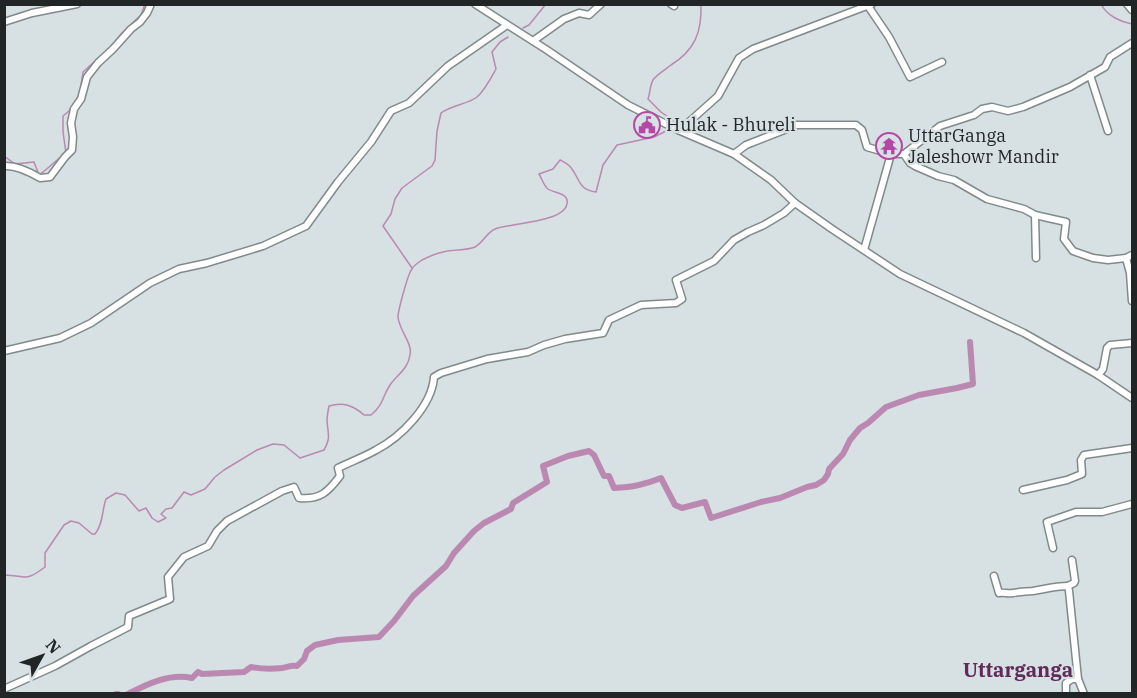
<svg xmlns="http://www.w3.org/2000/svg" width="1137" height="698" font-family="'IBM Plex Serif',serif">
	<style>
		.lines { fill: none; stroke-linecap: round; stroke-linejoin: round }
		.stream { stroke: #bb88b1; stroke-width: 1.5 }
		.canal { stroke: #bb88b1; stroke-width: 6 }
		.street-casing { stroke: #818a8b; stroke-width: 9 }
		.street { stroke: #fff; stroke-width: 6 }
		.labels { text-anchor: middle; stroke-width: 4.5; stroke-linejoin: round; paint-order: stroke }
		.poi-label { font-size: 18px; fill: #212526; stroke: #d7e0e2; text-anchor: start }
		.neighbourhood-label { font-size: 20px; font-weight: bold; fill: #602b59; stroke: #d7e0e2 }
	</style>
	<rect width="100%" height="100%" fill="#d7e0e2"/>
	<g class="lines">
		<!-- stream -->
		<g class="stream">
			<path d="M1101,4c6,12 20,18 31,20"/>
			<polyline points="1132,4 1132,5"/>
			<polyline points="523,28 529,25 546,4"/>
			<polyline points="80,92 83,72 111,47 121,34 141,15 145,4"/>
			<path d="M673,124l1,-3 -13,-9 -13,-13c2,-5 2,-14 5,-19 3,-5 13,-11 18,-15 24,-15 31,-33 30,-61"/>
			<path d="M4,156l11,8 19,-2 5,13c10,-7 17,-15 27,-22l-3,-21v-16l6,-5 9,-14"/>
			<path d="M412,268l-29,-42 8,-12 4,-15 7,-11 30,-22 3,-6 2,-29 4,-18c11,-8 27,-9 36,-16 8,-7 14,-19 19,-28l-4,-17 8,-10 8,-5"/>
			<path d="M4,575c24,1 21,7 41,-8v-14l19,-28 7,-4 8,2 13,11h3c8,-9 7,-24 11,-35l10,-6 9,2 14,16 7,-3 6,10 6,4 8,-4 -5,-4 5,-5 6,-1 12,-16 7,3 14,-6 10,-12 9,-7 33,-20 16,-6 11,1 16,13 24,-8c7,-12 4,-16 3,-29 0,-5 1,-10 2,-15 14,-4 24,-1 35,9h7c13,-11 11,-18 19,-30 8,-11 18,-16 20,-30 3,-11 -11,-25 -12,-38 0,-6 10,-44 14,-48 1,-3 7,-7 10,-9 6,-3 15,-7 21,-8 11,-3 22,-1 32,-5 8,-4 12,-15 20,-18 13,-6 76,-6 72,-29 -1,-7 -13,-7 -19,-11 -4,-3 -6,-10 -9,-15l14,-5 7,-9c4,2 9,4 12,9 8,11 7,21 24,23l7,-27 14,-20 37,-8 18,-9"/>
		</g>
		<!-- canal -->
		<g class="canal">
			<polyline points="116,694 118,694"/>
			<path d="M128,694c19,-10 42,-21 64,-16l6,-6 4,2 42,-2 7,-5c10,2 21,2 31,1 6,-1 9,-3 15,-2l7,-7 3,-8 8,-6 23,-5 41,-3 15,-16 19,-25 33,-30 8,-13 20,-22 10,-8 27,-14 2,-6 34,-21 -4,-16 25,-10 21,-5 5,4 10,21h5l5,12c18,-1 30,-3 47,-10l14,27 7,3 23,-6 6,16 50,-16 19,-4 27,-11 9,-2 8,-5 4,-6 1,-5 14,-15 7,-14 10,-12 8,-5 18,-16 33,-12 38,-7 16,-4 -3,-42"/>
		</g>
		<defs>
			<g id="street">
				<polyline points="475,4 547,50 628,105 678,130 734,154 771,180 795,203 832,229 900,274 1024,333 1098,375 1132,398"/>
				<polyline points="671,4 674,6"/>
				<polyline points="1127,4 1132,10"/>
				<polyline points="868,6 889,37 910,77 942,62"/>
				<polyline points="4,22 32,13 77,4"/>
				<polyline points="533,41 564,19 579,13 589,15 601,4"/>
				<polyline points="1090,75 1108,131"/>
				<polyline points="680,130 718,96 739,58 753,49 872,4"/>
				<polyline points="734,154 746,145 797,125 856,125 862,130 867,147 891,154"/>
				<polyline points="904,154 940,126 974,115 982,109 992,107 1008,111 1023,107 1070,87 1105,67 1110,57 1132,43"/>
				<path d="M4,166c13,-1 26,6 36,12l10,-1 15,-20 7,-7 1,-13 -2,-14 3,-14 7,-10 6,-22 11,-14 15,-14 18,-20 9,-7 7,-9 4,-9"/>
				<polyline points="1035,215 1036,258"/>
				<polyline points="864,250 891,154 904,154 910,163 915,166 938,176 954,180 987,199 1024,209 1035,215 1066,222 1064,239 1073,251 1093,258 1108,260 1126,258 1132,255"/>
				<polyline points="1126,258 1130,273 1132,301"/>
				<polyline points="4,351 60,338 91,323 150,283 179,269 207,263 263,246 306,226 338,182 371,142 391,111 409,103 448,66 507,25"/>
				<polyline points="1098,375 1103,369 1107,348 1110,345 1132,343"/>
				<polyline points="1023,490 1067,480 1082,474 1081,460 1084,455 1132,448"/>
				<polyline points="1053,548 1047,522 1076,512 1102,512 1132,504"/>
				<path d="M994,576l5,17c5,-1 9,1 14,0 7,-1 13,-2 20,-2 12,-2 23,-5 35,-5"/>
				<polyline points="1078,679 1084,694"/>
				<path d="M4,689l51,-23 36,-20 37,-19 1,-11 41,-17 -2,-22 16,-20 24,-11 9,-15 10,-10 55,-30 12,-4 5,11c21,2 29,-6 41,-22l-2,-8c12,-6 26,-11 38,-18 25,-13 56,-44 58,-73l7,-4 46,-14 41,-7 16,-7 21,-6 38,-6 6,-13 32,-15 35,-2 6,-4 -6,-19 38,-19 20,-21 14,-8 16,-7 20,-12 11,-10"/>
				<polyline points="1066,694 1066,683 1072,679 1078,679 1069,591 1068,586 1074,583 1075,581 1072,560"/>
			</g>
		</defs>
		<!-- street casing -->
		<use href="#street" class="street-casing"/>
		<!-- street -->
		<use href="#street" class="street"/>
	</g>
	<!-- icons -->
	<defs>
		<symbol id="civic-ring" viewBox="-11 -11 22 22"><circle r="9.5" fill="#d7e0e2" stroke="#b548a7" stroke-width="1.5"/><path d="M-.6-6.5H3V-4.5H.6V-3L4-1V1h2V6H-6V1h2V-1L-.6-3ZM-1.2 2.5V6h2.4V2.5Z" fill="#b548a7"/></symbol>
		<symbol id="temple-ring" viewBox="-11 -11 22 22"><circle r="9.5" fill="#d7e0e2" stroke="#b548a7" stroke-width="1.5"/><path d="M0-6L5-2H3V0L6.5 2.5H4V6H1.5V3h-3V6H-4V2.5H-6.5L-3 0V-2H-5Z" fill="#b548a7"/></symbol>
	</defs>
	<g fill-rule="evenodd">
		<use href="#civic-ring" x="632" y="110" width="30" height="30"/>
		<use href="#temple-ring" x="874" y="131" width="30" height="30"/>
	</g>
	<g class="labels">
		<!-- poi labels -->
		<g class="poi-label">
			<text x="666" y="131">Hulak - Bhureli</text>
			<text x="908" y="142">UttarGanga<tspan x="908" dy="21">Jaleshowr Mandir</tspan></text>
		</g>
		<!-- neighbourhood labels -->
		<g class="neighbourhood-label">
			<text x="1018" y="677">Uttarganga</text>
		</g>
	</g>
	<!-- border -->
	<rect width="1137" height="698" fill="none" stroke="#212526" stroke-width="12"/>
	<!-- north arrow -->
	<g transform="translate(42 656) rotate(50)" stroke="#d7e0e2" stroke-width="4.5" paint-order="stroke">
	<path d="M0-4.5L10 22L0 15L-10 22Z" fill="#212526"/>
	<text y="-9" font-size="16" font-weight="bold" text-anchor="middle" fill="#212526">N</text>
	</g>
</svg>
